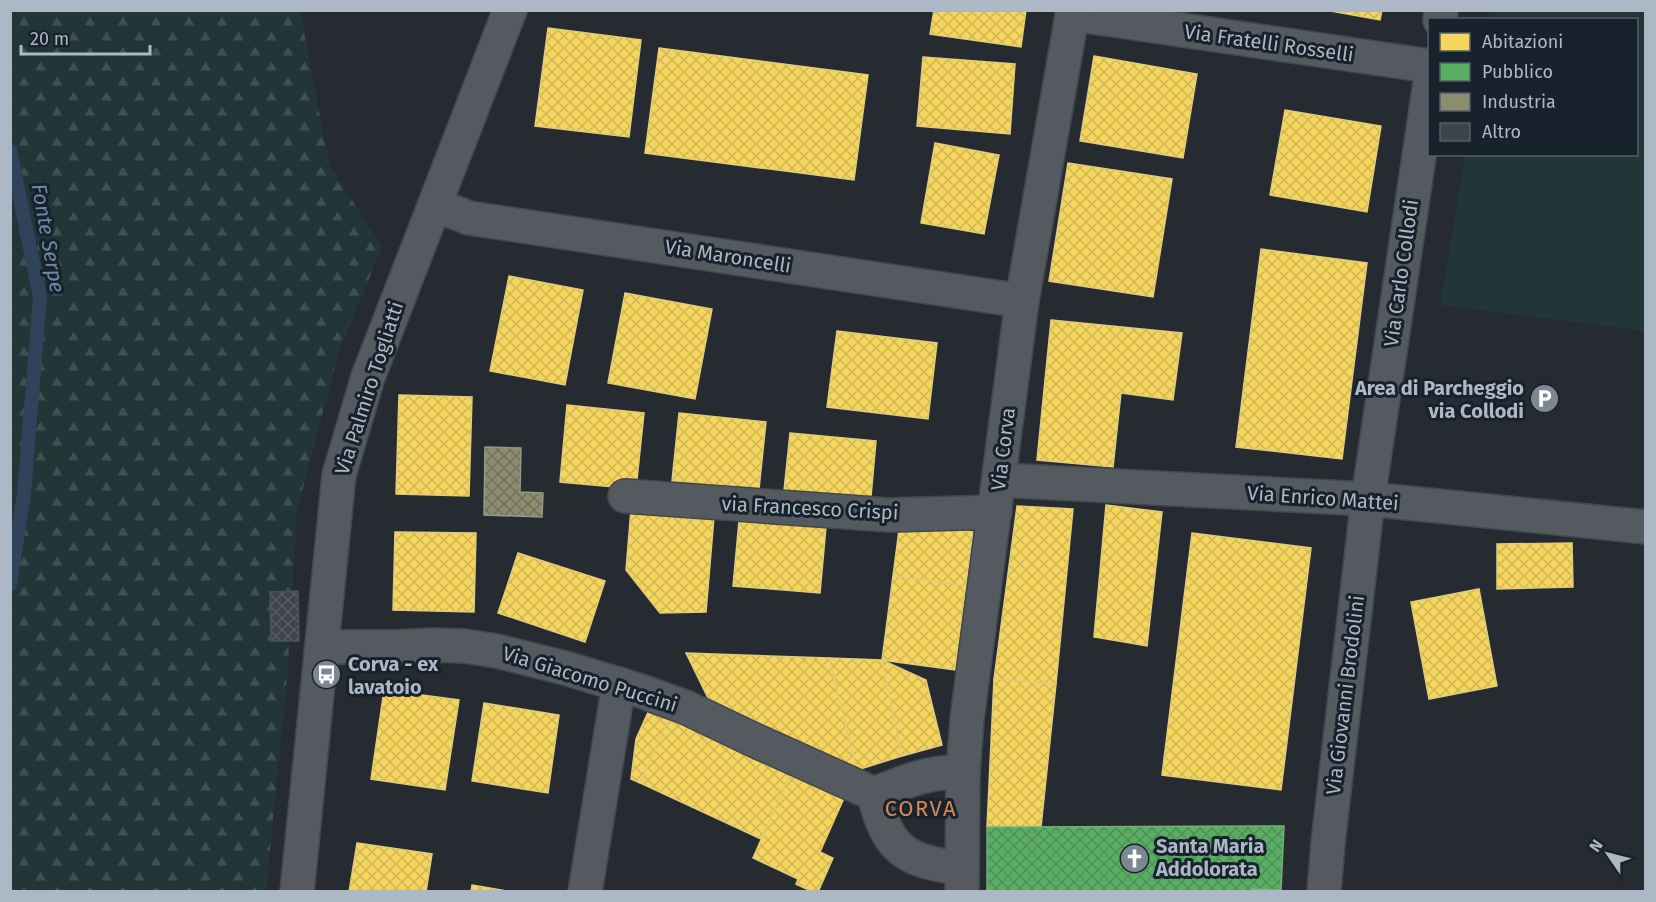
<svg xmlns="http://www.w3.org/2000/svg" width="1656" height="902" font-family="'Fira Sans',sans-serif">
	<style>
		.grass { fill: #223537 }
		.forest { fill: url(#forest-firs) }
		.homes { fill: url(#homes-cross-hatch); stroke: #e0cc7c; stroke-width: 1.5 }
		.public { fill: url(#public-cross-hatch); stroke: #73b17f; stroke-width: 1.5 }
		.industry { fill: url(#industry-cross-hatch); stroke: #969988; stroke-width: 1.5 }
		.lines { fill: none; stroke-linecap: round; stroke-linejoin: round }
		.stream { stroke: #2f445a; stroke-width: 14 }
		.building { fill: url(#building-cross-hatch); stroke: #4b525a; stroke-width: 1.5 }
		.minor-casing { stroke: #42474c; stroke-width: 36 }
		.minor { stroke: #545a60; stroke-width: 33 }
		.labels { text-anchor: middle; stroke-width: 6; stroke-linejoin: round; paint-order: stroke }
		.street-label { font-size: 20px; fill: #acb8c5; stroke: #18222c }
		.poi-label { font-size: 20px; font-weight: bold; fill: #acb8c5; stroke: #18222c; text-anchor: start }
		.water-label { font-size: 21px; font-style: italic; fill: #6c8baa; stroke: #18222c }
		.quarter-label { font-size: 22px; letter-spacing: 1.5px; fill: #d78456; stroke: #18222c }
	</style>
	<defs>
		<pattern id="forest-firs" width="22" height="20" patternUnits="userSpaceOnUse" patternTransform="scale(1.5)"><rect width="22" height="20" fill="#223537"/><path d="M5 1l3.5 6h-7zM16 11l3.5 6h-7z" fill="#3f5052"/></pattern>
		<pattern id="homes-cross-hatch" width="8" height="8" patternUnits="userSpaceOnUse" patternTransform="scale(1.5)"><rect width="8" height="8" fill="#f6d55c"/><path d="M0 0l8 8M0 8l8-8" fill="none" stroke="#cfb555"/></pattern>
		<pattern id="public-cross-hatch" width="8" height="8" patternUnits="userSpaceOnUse" patternTransform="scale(1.5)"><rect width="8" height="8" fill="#5aae61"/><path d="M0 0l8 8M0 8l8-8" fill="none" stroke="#509058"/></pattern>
		<pattern id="industry-cross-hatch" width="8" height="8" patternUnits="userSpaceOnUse" patternTransform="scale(1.5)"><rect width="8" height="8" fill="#8c8c6e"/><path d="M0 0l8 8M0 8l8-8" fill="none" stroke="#72725f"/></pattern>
		<pattern id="building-cross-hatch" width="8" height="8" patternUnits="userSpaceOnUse" patternTransform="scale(1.5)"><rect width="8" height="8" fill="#3f444a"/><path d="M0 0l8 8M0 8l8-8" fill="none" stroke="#585d63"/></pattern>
	</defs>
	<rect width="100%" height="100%" fill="#252b31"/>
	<!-- grass -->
	<polygon class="grass" points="1489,11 1645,11 1645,331 1440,305 1465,155 1636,154 1636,20 1488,19"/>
	<!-- forest -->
	<polygon class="forest" points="10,11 300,11 329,164 382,247 339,351 297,511 287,678 266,891 11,891"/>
	<!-- homes -->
	<g class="homes">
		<polygon points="934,10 1026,10 1021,47 930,34"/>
		<polygon points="1325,10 1382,10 1380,20"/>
		<polygon points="548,28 641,40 629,137 535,126"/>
		<polygon points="659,48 868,75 854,180 645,153"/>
		<polygon points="1094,56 1197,74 1183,158 1080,141"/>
		<polygon points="923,57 1015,64 1010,134 917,126"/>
		<polygon points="1285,110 1381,126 1367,212 1270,195"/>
		<polygon points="935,143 999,155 984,234 921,223"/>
		<polygon points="1068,163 1172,179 1153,297 1049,281"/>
		<polygon points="1261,249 1367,263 1342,459 1236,447"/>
		<polygon points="509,276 583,290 565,385 490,371"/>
		<polygon points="625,293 712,309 695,399 608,383"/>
		<polygon points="1051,320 1182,333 1173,400 1121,393 1113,467 1037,460"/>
		<polygon points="837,331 937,343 928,419 827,407"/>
		<polygon points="399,395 472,397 469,496 396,494"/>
		<polygon points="567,405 644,413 636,489 560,482"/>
		<polygon points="679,413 766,422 759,489 672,481"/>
		<polygon points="790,433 876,441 870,508 783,500"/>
		<polygon points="1106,505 1162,512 1147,646 1094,637"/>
		<polygon points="1017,506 1073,509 1056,684 994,679"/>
		<polygon points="631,509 714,517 706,612 660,613 626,570"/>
		<polygon points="739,521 826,527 820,593 733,586"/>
		<polygon points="900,522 973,532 966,586 893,576"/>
		<polygon points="395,532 476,533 474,612 393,610"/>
		<polygon points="1192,533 1311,548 1281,790 1162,775"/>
		<polygon points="1572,543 1573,587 1497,589 1497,544"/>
		<polygon points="518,553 605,581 585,642 498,613"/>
		<polygon points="893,576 966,586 955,670 882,660"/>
		<polygon points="1479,589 1497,686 1429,699 1411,602"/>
		<polygon points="686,653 829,658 857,770 708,698"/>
		<polygon points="829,658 882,660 902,756 857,770"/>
		<polygon points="882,660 926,680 942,745 902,756"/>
		<polygon points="994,679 1056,684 1041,827 987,827"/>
		<polygon points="384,690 459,700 445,790 371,779"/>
		<polygon points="484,703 559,715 548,793 472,781"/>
		<polygon points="650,708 670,717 640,783 631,779 636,739"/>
		<polygon points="670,717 791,772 761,839 640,783"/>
		<polygon points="791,772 845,796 820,852 833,858 818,892 813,892 796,884 798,879 753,858"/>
		<polygon points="357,843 432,854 426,892 349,892"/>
		<polygon points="472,885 513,892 471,892"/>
	</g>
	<!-- public -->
	<polygon class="public" points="1284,826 1281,890 1251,889 1251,892 987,892 987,827"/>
	<!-- industry -->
	<polygon class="industry" points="485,447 521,448 520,492 543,493 542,517 484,515"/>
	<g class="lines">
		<!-- stream -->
		<polyline class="stream" points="10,150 40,297 24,494 10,584"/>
	</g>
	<!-- building -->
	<polygon class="building" points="298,591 299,641 271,641 270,592"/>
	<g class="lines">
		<defs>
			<g id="minor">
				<polyline points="1072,14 1430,66"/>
				<polyline points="1440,20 1441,10"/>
				<polyline points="436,205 469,218 1022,301"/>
				<polyline points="999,480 1368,499 1646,527"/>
				<polyline points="625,496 889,515 995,512"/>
				<polyline points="323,647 393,647 432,645 464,646 497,651 565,668 641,691 685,707 754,740 874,794"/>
				<path d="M874,794c13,56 32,68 88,74"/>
				<path d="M874,794c30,-12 57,-24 89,-21"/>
				<polyline points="297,892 339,475 368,377 510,10"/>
				<polyline points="585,892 619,684"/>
				<polyline points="962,892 963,773 967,719 1022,301 1073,10"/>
				<polyline points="1324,892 1328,843 1368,499 1430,83"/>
			</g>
		</defs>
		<!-- minor casing -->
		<use href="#minor" class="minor-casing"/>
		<!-- minor -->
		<use href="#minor" class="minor"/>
	</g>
	<!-- icons -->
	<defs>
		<symbol id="parking-disc" viewBox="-11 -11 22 22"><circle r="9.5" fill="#7d8791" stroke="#18222c"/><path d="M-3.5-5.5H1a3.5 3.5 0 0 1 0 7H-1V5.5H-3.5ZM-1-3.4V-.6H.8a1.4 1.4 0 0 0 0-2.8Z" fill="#fff"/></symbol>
		<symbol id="bus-disc" viewBox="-11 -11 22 22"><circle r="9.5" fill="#7d8791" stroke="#18222c"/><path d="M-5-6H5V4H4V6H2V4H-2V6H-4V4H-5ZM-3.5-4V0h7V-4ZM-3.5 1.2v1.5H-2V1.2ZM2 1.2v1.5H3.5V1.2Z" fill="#fff"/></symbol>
		<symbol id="church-disc" viewBox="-11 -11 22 22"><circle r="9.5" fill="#7d8791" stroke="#18222c"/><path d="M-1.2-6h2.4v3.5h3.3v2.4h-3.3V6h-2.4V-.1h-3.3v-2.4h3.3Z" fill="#fff"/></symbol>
	</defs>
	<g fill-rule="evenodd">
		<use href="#parking-disc" x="1528" y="382" width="33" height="33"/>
		<use href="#bus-disc" x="310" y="658" width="33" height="33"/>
		<use href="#church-disc" x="1118" y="842" width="33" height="33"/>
	</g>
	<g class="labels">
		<!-- street labels -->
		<g class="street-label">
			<text transform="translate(1269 43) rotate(8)" y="7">Via Fratelli Rosselli</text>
			<text transform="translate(728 256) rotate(9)" y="7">Via Maroncelli</text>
			<text transform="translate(1401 273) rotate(-82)" y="7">Via Carlo Collodi</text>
			<text transform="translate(369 388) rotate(-72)" y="7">Via Palmiro Togliatti</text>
			<text transform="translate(1003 449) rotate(-83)" y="7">Via Corva</text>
			<text transform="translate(1323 498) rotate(4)" y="7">Via Enrico Mattei</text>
			<text transform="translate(810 508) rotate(3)" y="7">via Francesco Crispi</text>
			<text transform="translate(590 679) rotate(17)" y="7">Via Giacomo Puccini</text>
			<text transform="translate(1345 695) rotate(-83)" y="7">Via Giovanni Brodolini</text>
		</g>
		<!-- poi labels -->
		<g class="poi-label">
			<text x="1524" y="395" text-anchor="end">Area di Parcheggio<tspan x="1524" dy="23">via Collodi</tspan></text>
			<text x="348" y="671">Corva - ex<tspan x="348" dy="23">lavatoio</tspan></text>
			<text x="1156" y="853">Santa Maria<tspan x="1156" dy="23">Addolorata</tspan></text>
		</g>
		<!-- water labels -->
		<g class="water-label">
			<text transform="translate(48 238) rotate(80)" y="7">Fonte Serpe</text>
		</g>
		<!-- quarter labels -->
		<g class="quarter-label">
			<text x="921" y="816">CORVA</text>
		</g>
	</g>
	<!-- border -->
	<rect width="1656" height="902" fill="none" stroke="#acb8c5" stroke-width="24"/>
	<!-- legend -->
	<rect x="1428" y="18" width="210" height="138" fill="#18222c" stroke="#535e69" stroke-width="1.5"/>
	<rect x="1440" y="33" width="30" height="18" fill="#f6d55c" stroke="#535e69" stroke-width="1.5"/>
	<text x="1482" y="48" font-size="18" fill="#acb8c5">Abitazioni</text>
	<rect x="1440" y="63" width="30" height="18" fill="#5aae61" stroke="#535e69" stroke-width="1.5"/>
	<text x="1482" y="78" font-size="18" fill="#acb8c5">Pubblico</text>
	<rect x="1440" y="93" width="30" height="18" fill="#8c8c6e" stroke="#535e69" stroke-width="1.5"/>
	<text x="1482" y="108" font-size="18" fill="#acb8c5">Industria</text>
	<rect x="1440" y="123" width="30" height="18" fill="#3f444a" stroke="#535e69" stroke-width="1.5"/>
	<text x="1482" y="138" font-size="18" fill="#acb8c5">Altro</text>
	<!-- north arrow -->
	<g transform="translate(1608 854) rotate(305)" stroke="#18222c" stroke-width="4.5" paint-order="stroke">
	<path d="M0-4.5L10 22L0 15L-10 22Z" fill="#acb8c5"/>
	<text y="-9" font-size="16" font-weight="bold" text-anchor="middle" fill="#acb8c5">N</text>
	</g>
	<!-- scale -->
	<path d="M21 45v9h129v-9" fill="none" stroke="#acb8c5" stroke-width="3"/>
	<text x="30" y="45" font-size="18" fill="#acb8c5" stroke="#18222c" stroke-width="4.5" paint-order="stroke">20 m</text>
</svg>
